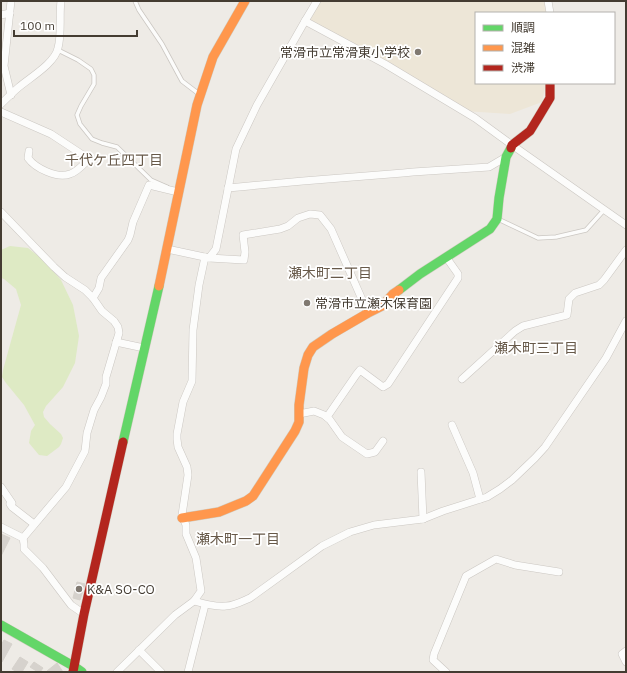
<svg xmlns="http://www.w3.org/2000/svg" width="627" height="673" font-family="'IBM Plex Sans','Noto Sans JP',sans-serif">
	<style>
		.education { fill: #ede6d7 }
		.green { fill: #deeac4 }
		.building { fill: #d6d2cd; stroke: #d6d2cc }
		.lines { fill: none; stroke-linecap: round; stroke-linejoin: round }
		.lane-casing { stroke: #cbc7c2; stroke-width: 5 }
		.street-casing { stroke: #cbc7c2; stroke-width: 8 }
		.fast-casing { stroke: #d0cbbf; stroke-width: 10 }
		.slow-casing { stroke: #d0cbbf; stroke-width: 10 }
		.jam-casing { stroke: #d0cbbf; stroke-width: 10 }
		.lane { stroke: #fcfcfb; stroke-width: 3.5 }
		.street { stroke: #fcfcfb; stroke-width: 7 }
		.fast { stroke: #63d668; stroke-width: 9 }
		.slow { stroke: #ff974d; stroke-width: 9 }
		.jam { stroke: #b3261e; stroke-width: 9 }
		.poi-dot { fill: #807971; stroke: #fff; stroke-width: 1.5 }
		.labels { text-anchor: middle; stroke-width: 3.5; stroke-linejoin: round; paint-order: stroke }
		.poi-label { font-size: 13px; fill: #443c32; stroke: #fff; text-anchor: start }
		.neighbourhood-label { font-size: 14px; fill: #675949; stroke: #fff }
	</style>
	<rect width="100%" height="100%" fill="#eeebe6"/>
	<!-- education -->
	<polygon class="education" points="317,1 549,1 550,13 476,13 476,83 546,83 542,102 510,114 464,111 305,21"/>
	<!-- green -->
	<polygon class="green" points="10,246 28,248 42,259 61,280 73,305 79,336 75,363 63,387 46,406 43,412 44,417 50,424 61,434 63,438 61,444 59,447 47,456 39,455 29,443 31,431 35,425 24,405 6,383 2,377 3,370 21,305 16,289 4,279 1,278 1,250"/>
	<!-- building -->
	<g class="building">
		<polygon points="1,534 10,538 1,556"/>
		<polygon points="77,582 85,584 80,600 73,598"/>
		<polygon points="4,640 12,644 2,662 1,661 1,645"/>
		<polygon points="20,657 28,662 22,672 17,672 12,669"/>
		<polygon points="34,662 43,668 40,672 38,672 30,667"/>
		<polygon points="57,663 63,672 48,672 47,671"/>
	</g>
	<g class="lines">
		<defs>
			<g id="lane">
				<polyline points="135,1 139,10 162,44 182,81 199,94"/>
				<polyline points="58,50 78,60 91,69 94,75 94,84 81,106 77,115 80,124 92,139 102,143 117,147 151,180 167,187"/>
				<polyline points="498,219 538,238 556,237 586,230 604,210"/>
			</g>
			<g id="street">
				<polyline points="548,1 550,13"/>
				<polyline points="1,15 10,13"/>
				<polyline points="305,21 385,64 475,118 512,145 626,225"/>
				<polyline points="11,95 4,66 11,1"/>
				<path d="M1,104c6,-6 12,-12 18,-17 12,-10 36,-24 39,-39 4,-15 1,-32 3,-47"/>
				<path d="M1,112l50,22 38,25c-5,5 -12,13 -19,15 -13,5 -35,-6 -42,-16l1,-7"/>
				<polyline points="228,188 303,181 403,173 413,172 489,167 506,157"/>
				<polyline points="1,212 54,267 65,277 85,290 93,298 102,311 114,321 118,327 119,333 106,377 106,384 101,397 94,410 87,433 85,451 66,487 23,538"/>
				<polyline points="167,249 209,258 216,249 236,149 257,105 305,21 317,1"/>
				<polyline points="209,258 244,260 245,252 243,235 280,229 288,226 298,218 310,214 320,215 331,229 368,313"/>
				<polyline points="93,298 99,288 101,278 128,240 130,235 133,222 149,185 178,192"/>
				<polyline points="116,342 144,348"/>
				<polyline points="462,379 515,331 523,326 567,315 569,299 575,293 599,285 604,280 626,250"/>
				<polyline points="299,414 314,411 324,415 330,420 342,437 367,454 375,452 383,441"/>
				<polyline points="327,417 356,375 360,370 383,387 388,384 458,278 458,274 446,257"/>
				<polyline points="452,425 473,473 480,499"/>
				<polyline points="421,472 423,519"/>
				<polyline points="1,487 12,503 10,504 12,507 34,524"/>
				<polyline points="1,527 23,538 24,544 24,549 43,568 71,605 84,614"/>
				<path d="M194,601c10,3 21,6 32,5 8,0 17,-5 24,-8l72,-52 28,-14 24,-7 49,-6 20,-8 44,-14 13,-8 12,-9 23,-22 10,-11 61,-89 20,-37"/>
				<polyline points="139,650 161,672"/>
				<polyline points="626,651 622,654 626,662"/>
				<polyline points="117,672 175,615 194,601 201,591 196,558 186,534 186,525 182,515 188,475 187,467 178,447 177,439 177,434 183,402 192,381 193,330 199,285 205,257"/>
				<polyline points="188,672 205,605"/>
				<polyline points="446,672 433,660 434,654 466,576 496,559 515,565 559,572"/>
			</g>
			<g id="fast">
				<polyline points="399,290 420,274 490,229 497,219 499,198 506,157 511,148"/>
				<polyline points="123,442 159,286"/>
				<polyline points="1,625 75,667 82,672"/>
			</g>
			<g id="slow">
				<polyline points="159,286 197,105 213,57 245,1"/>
				<polyline points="182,518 219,512 246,501 253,496 295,431 299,422 299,405 304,368 308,355 313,347 332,334 368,313 382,306 393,294 399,290"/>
			</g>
			<g id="jam">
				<polyline points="511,148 512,145 530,131 538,118 550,98 550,83"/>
				<polyline points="73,672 84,614 123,442"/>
			</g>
		</defs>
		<!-- lane casing -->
		<use href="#lane" class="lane-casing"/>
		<!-- street casing -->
		<use href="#street" class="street-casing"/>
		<!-- fast casing -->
		<use href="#fast" class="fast-casing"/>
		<!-- slow casing -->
		<use href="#slow" class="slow-casing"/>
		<!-- jam casing -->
		<use href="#jam" class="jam-casing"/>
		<!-- lane -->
		<use href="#lane" class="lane"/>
		<!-- street -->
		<use href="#street" class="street"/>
		<!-- fast -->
		<use href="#fast" class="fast"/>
		<!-- slow -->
		<use href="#slow" class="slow"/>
		<!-- jam -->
		<use href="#jam" class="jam"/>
	</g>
	<!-- markers -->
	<g class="poi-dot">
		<circle cx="418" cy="52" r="4"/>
		<circle cx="307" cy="303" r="4"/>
		<circle cx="79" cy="589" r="4"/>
	</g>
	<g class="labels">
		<!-- poi labels -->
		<g class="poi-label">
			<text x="410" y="57" text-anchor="end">常滑市立常滑東小学校</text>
			<text x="315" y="308">常滑市立瀬木保育園</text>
			<text x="87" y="594">K&amp;A SO-CO</text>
		</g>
		<!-- neighbourhood labels -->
		<g class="neighbourhood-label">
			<text x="114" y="165">千代ケ丘四丁目</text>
			<text x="330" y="278">瀬木町二丁目</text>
			<text x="536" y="353">瀬木町三丁目</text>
			<text x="238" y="544">瀬木町一丁目</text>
		</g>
	</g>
	<!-- border -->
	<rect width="627" height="673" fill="none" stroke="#443c32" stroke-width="4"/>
	<!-- legend -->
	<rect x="475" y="12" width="140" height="72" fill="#ffffff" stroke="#b4b1ad"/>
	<rect x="483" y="25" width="20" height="6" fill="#63d668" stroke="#b4b1ad"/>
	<text x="511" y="32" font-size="12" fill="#443c32">順調</text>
	<rect x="483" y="45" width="20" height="6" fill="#ff974d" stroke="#b4b1ad"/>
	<text x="511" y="52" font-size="12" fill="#443c32">混雑</text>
	<rect x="483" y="65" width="20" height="6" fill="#b3261e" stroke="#b4b1ad"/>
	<text x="511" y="72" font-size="12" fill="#443c32">渋滞</text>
	<!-- scale -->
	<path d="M14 30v6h123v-6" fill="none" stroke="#443c32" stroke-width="2"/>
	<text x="20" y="30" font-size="12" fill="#443c32" stroke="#ffffff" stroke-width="3" paint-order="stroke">100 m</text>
</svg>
